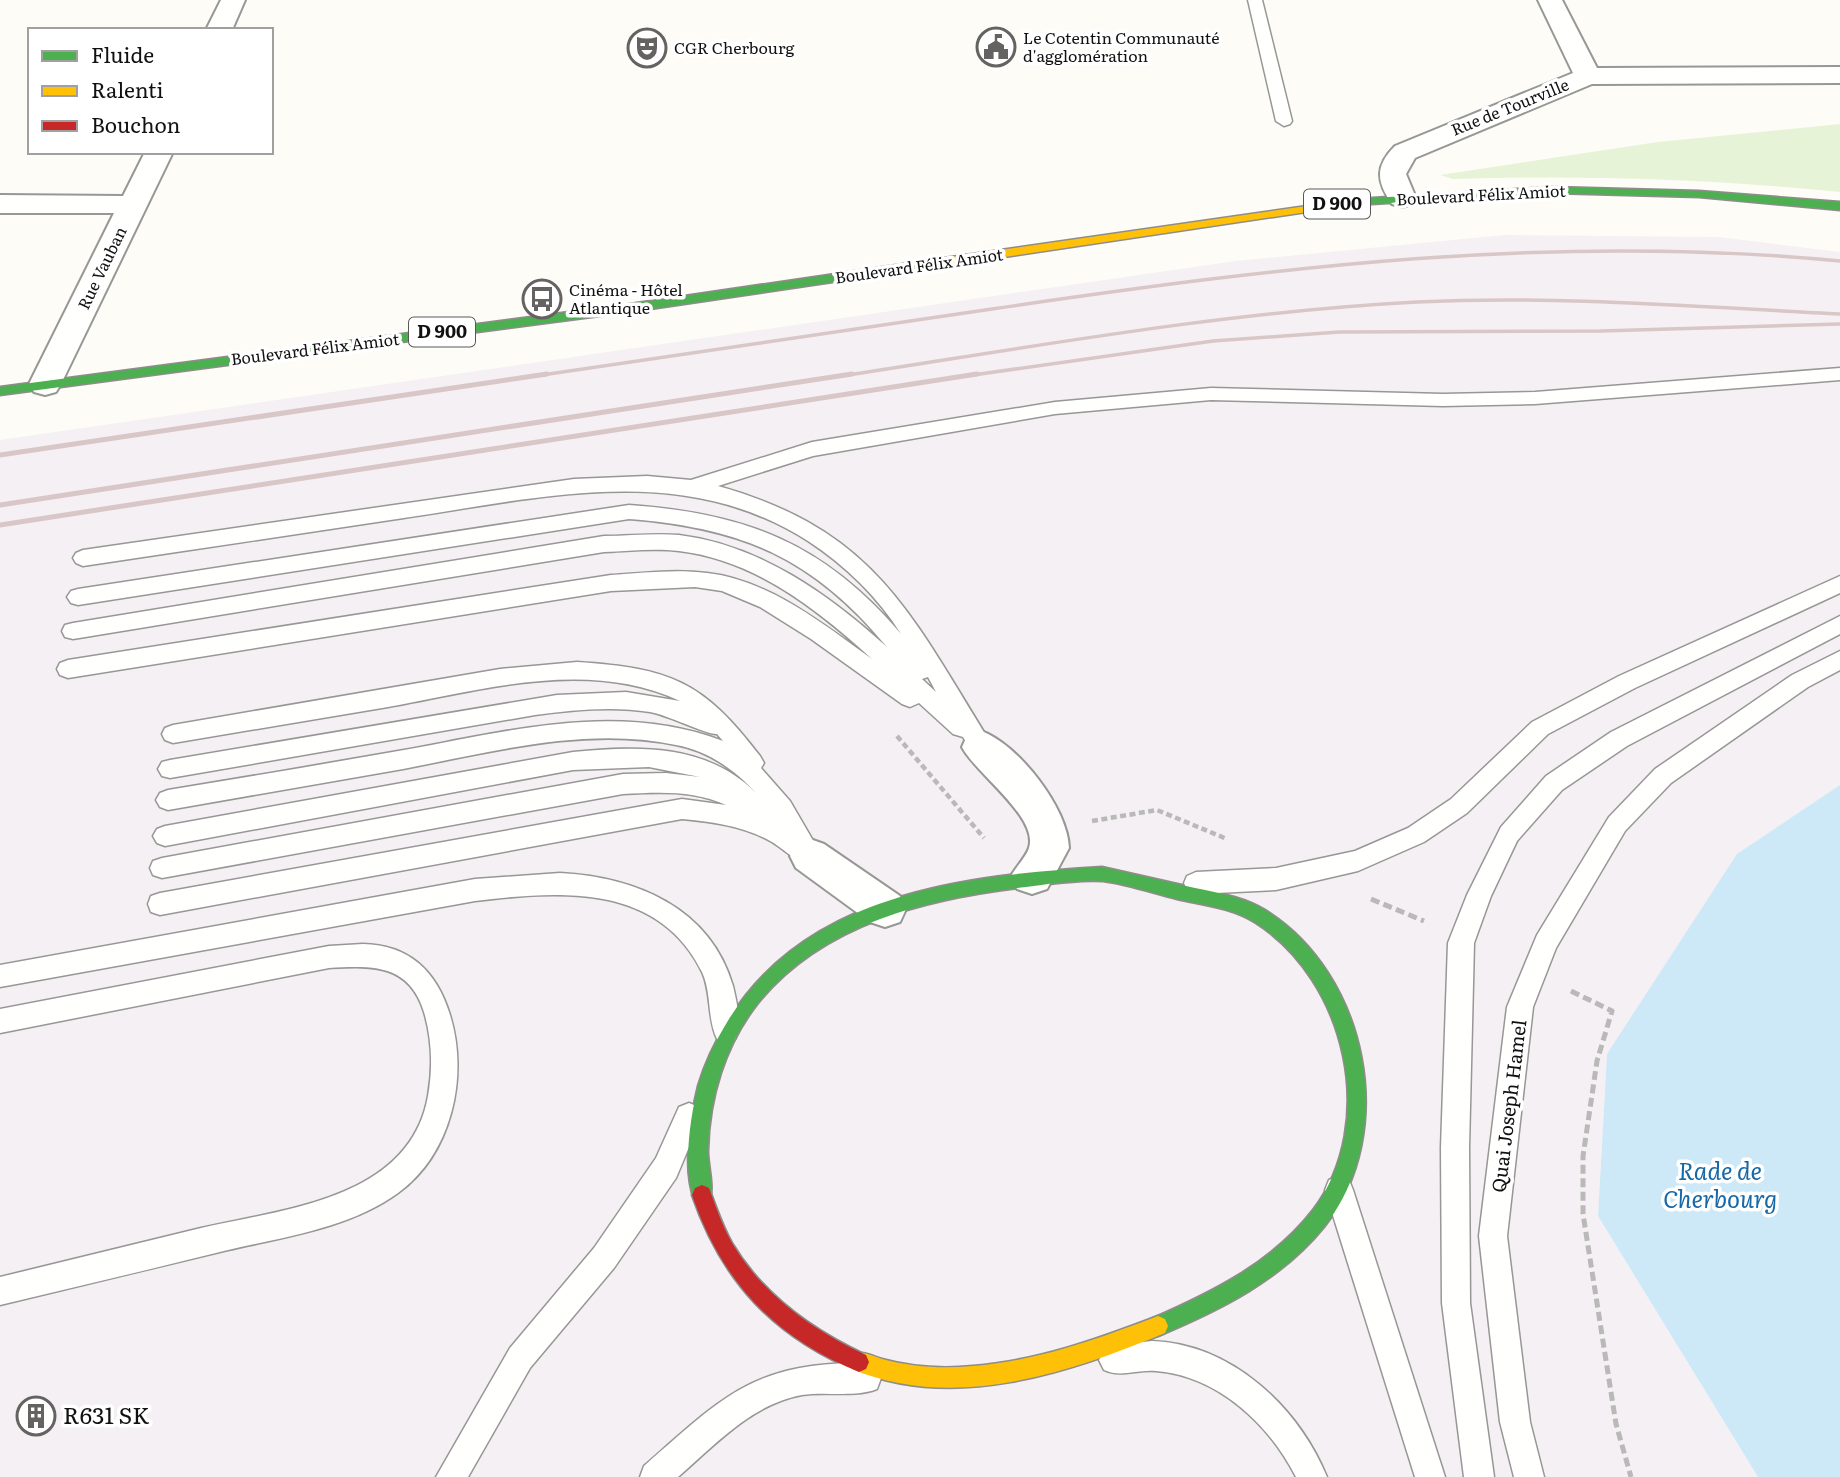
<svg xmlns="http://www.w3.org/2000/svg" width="1840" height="1477" font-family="Literata,serif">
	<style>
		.industrial { fill: #f5f0f3 }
		.green { fill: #e7f3d7 }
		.water { fill: #cde8f7 }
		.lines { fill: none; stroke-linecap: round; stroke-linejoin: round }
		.lane-casing { stroke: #979795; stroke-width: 3 }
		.street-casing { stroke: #979795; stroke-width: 4 }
		.fast-casing { stroke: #8e8d8b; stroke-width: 3 }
		.slow-casing { stroke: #8e8d8b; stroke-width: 3 }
		.jam-casing { stroke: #8e8d8b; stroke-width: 3 }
		.path-far1 { stroke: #b9b9b8; stroke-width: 4.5; stroke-dasharray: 6 3.5; stroke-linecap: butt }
		.path { stroke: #b9b9b8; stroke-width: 5; stroke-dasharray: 9 4.5; stroke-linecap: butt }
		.lane { fill: #fffffe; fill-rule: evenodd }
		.street { fill: #fffffe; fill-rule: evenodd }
		.fast { fill: #4caf50; fill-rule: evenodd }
		.slow { fill: #ffc107; fill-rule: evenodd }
		.jam { fill: #c62828; fill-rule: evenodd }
		.rail-far1 { stroke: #d9c6c7; stroke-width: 3.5 }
		.rail { stroke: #d9c6c7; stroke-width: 5 }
		.labels { text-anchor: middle; stroke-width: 7; stroke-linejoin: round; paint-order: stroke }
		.far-poi-label { font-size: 16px; fill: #111; stroke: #fff; text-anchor: start }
		.far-street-label { font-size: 16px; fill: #111; stroke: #fff }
		.shield { fill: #fff; stroke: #585858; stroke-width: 2 }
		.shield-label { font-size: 18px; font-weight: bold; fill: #111 }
		.street-label { font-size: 19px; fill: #111; stroke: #fff }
		.near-poi-label { font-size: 23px; fill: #111; stroke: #fff; text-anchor: start }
		.near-water-label { font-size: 24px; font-style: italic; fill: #1768a6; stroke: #fff }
	</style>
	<rect width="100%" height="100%" fill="#fdfcf7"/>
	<!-- industrial -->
	<polygon class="industrial" points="1505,235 1718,237 1840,252 1840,785 1737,855 1607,1055 1598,1216 1758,1477 0,1477 0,440 1236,261"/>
	<!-- green -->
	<path class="green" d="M1840,124v68c-129,-13 -257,-17 -387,-13l-13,-4 218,-33z"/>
	<!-- water -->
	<polygon class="water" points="1840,785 1840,1477 1758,1477 1598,1216 1607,1054 1737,854"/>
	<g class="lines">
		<defs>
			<g id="lane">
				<polygon points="1248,0 1262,0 1292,121 1290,124 1284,126 1276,121"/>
				<path d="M1840,368v12l-305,24 -92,2 -232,-6 -156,14 -242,42 -95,30c157,44 192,127 271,254l3,7 -3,7 -8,2 -8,-2 -10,-17 -10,-3 -34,-31 -9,4 -8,-3 -91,-65 -51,-32 -38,-16 -27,-4 -84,4 -543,87 -8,-3 -3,-6 3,-6 8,-3 543,-85c32,-2 64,-6 96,-2 62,7 116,51 165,86 -55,-50 -117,-99 -193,-108 -25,-3 -50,0 -75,1l-531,87 -8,-2 -3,-6 3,-6 8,-2 531,-87c25,0 50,-3 75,-1 81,10 149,59 208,112 -74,-89 -144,-119 -258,-128l-551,86 -7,-2 -4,-6 4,-6 7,-2 551,-84c116,8 195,38 272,129 -24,-38 -55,-68 -93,-93 -128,-82 -271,-42 -411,-22 -105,16 -209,31 -314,47l-7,-3 -3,-5 3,-5 7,-3 491,-71 73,-3 44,4 121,-38 243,-40 156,-14 232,6 92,-2zM928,677l8,15 -14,-13z"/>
				<polygon points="1840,576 1840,593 1635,688 1548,734 1467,813 1424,842 1358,871 1276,890 1196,894 1187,890 1184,883 1187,876 1196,872 1276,868 1355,851 1408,828 1451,799 1532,722 1619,676"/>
				<polygon points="1840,616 1840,634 1627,746 1562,790 1517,841 1491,896 1474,943 1469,1148 1470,1303 1494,1477 1464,1477 1442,1303 1441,1148 1448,943 1467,895 1501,827 1546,776 1611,732"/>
				<polygon points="1840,651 1840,670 1808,687 1671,783 1625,831 1556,948 1533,1007 1507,1236 1530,1422 1544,1477 1514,1477 1500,1422 1479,1236 1507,1007 1537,935 1609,817 1655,769 1792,675"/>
				<path d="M577,662c93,6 126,19 183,94l4,7 -3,5 29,33 32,55 -3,7c-17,6 -32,-12 -47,-21 -28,-16 -59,-20 -90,-23l-522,96 -9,-3 -3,-8 3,-8 9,-3 522,-94 44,6c-32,-15 -68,-13 -103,-11l-461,84 -9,-3 -3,-7 3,-7 9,-3 461,-84 43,-1 34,4 -51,-10 -76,3 -408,76 -8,-3 -4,-7 4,-7 8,-3 408,-74c66,-6 133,-9 183,41 -22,-24 -48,-42 -80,-48 -90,-19 -184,7 -273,24 -78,14 -157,27 -235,41l-8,-3 -4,-7 4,-7 8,-3c79,-13 157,-26 236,-40 105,-19 215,-49 319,-9l-6,-7c-10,1 -49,-19 -67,-22 -38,-6 -77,-2 -115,3l-365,63 -8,-2 -4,-7 4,-7 8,-2 387,-65 69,-3 54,9c-92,-43 -198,-11 -292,6 -72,12 -143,24 -215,36l-8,-3 -3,-6 3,-6 8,-3 327,-56z"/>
				<path d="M560,873c75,4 150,34 173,113 4,17 9,38 2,53l-9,4 -9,-4c-10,-20 -5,-45 -15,-67 -44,-90 -144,-81 -227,-71l-475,86v-22l475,-86z"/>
				<path d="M363,944c47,1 74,28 87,71 19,61 2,139 -52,178 -48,35 -114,44 -170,57 -76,19 -152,37 -228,55v-28c67,-16 134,-33 201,-49 83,-19 209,-29 227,-132 5,-28 4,-57 -4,-84 -15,-49 -53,-46 -95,-44l-329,65v-24l329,-63z"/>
				<polygon points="689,1103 699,1107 702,1116 676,1178 614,1268 530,1368 468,1477 436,1477 510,1348 594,1248 656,1158 679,1107"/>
				<polygon points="1339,1176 1349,1180 1353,1190 1445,1477 1415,1477 1325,1190 1329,1180"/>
				<path d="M1152,1341c80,3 146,66 175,136h-31c-27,-53 -78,-101 -140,-106 -18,-2 -35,7 -52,-1l-5,-10 5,-10 10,-5z"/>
				<path d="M866,1363l11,4 4,11 -4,11c-23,9 -51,2 -75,6 -50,9 -87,50 -124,82h-38l4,-11c80,-70 110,-104 222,-103z"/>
			</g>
			<g id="street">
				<polygon points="221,0 245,0 232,30 206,30"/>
				<path d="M1538,0h24l35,68 243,-1v16l-248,1 -177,74 -9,16 10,24 -4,6 -10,3 -10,-3c-16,-23 -17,-38 3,-58l178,-73z"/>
				<polygon points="145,152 173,152 61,384 56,392 45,395 34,392 29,384 114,213 0,213 0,195 123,196"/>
				<path d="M981,731c37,13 87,77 88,117l-22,41 -15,5 -15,-5 -6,-13c5,-9 15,-19 18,-28 10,-31 -54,-75 -67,-101l5,-11z"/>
				<polygon points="810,839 824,844 900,896 906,909 900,922 885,927 870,922 796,868 790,856 796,844"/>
			</g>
			<g id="fast">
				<polygon points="1552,187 1699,191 1840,202 1840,210 1699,197 1552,193 1356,205 1350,202 1356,199"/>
				<polygon points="937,259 941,260 941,266 630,312 0,395 0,387 630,304"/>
				<path d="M1102,867c31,7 62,14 93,21 24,5 49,9 70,22 102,63 135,222 59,317 -43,53 -104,83 -166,109l-7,-3 -3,-7 3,-7c60,-26 121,-56 162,-109 66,-88 33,-229 -57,-287 -23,-15 -52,-18 -79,-24 -24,-6 -50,-15 -74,-18 -25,-2 -53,3 -77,6 -97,11 -203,36 -268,116 -33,42 -49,95 -50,148 0,16 7,37 1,51l-7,3 -7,-3c-13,-32 -5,-84 3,-116 7,-24 18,-46 31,-67 78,-126 238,-144 373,-152z"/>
			</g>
			<g id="slow">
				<polygon points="1356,199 1362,202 1360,204 937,267 931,263 937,259"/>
				<path d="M1158,1316l7,3 3,7 -3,7c-97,40 -211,79 -313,36l-3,-7 3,-7c10,-5 20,1 30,4 29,8 61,10 91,7 64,-5 125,-27 185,-50z"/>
			</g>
			<path id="jam" d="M702,1185l7,3c7,19 13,37 23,55 31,52 80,87 134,112l3,7 -3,7 -7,3c-85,-35 -137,-90 -167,-177l3,-7z"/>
		</defs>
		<!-- lane casing -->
		<use href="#lane" class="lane-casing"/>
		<!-- street casing -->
		<use href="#street" class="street-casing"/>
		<!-- fast casing -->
		<use href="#fast" class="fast-casing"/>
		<!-- slow casing -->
		<use href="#slow" class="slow-casing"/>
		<!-- jam casing -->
		<use href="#jam" class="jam-casing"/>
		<!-- path-far1 -->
		<g class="path-far1">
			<polyline points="897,736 984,838"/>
			<polyline points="1092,821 1157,810 1227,839"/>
		</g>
		<!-- path -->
		<g class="path">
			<polyline points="1371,899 1424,921"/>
			<polyline points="1571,991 1612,1011 1597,1061 1583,1156 1583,1214 1616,1424 1631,1477"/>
		</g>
		<!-- lane -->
		<use href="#lane" class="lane"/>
		<!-- street -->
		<use href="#street" class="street"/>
		<!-- fast -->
		<use href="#fast" class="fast"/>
		<!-- slow -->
		<use href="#slow" class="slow"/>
		<!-- jam -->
		<use href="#jam" class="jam"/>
		<!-- rail-far1 -->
		<g class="rail-far1">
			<path d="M535,376c153,-22 305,-45 457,-67 287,-42 558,-76 848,-48"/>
			<path d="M841,376c191,-29 382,-64 576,-74 141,-7 283,5 423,12"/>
			<polyline points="966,376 1213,341 1339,332 1601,331 1840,324"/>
		</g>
		<!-- rail -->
		<g class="rail">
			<polyline points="0,455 547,374"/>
			<polyline points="0,505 852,374"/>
			<polyline points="0,525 977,374"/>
		</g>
	</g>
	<!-- icons -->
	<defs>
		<symbol id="civic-ring" viewBox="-11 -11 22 22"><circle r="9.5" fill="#fff" stroke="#646362" stroke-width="1.5"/><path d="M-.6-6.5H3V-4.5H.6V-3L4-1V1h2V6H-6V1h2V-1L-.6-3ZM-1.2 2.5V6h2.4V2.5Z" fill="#646362"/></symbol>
		<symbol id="theatre-ring" viewBox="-11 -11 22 22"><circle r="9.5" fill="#fff" stroke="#646362" stroke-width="1.5"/><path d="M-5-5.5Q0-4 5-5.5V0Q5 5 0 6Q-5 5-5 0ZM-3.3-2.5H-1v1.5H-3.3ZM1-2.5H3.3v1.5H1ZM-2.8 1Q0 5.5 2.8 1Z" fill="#646362"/></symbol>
		<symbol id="bus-ring" viewBox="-11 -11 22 22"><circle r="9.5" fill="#fff" stroke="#646362" stroke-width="1.5"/><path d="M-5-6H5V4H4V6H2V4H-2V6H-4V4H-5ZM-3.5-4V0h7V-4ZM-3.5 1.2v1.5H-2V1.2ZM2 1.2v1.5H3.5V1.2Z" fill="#646362"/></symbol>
		<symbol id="building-ring" viewBox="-11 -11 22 22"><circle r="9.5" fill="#fff" stroke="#646362" stroke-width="1.5"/><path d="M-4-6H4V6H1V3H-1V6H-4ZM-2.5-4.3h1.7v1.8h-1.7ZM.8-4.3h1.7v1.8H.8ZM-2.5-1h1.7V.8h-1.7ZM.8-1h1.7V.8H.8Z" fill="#646362"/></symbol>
	</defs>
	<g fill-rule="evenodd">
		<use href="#civic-ring" x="974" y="25" width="44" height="44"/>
		<use href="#theatre-ring" x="625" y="26" width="44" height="44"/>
		<use href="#bus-ring" x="520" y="277" width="44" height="44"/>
		<use href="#building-ring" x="14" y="1394" width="44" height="44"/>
	</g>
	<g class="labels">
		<!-- far-poi labels -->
		<g class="far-poi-label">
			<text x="1023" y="44">Le Cotentin Communauté<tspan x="1023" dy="18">d'agglomération</tspan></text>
			<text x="674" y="54">CGR Cherbourg</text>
			<text x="569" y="296">Cinéma - Hôtel<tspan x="569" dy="18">Atlantique</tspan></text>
		</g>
		<!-- far-street labels -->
		<g class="far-street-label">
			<text transform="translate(1510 107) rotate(-22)" y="6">Rue de Tourville</text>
			<text transform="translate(1481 195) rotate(-3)" y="6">Boulevard Félix Amiot</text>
			<text transform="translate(919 266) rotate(-8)" y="6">Boulevard Félix Amiot</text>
			<text transform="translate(102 268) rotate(-64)" y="6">Rue Vauban</text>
			<text transform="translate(315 349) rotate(-7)" y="6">Boulevard Félix Amiot</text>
		</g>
		<!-- shield labels -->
		<g class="shield">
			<rect x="1304" y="189.5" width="66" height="29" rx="5"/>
			<rect x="409" y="317.5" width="66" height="29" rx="5"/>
		</g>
		<g class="shield-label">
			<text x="1337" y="210">D 900</text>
			<text x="442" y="338">D 900</text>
		</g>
		<!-- street labels -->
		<g class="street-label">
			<text transform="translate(1509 1106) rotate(-83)" y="7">Quai Joseph Hamel</text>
		</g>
		<!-- near-poi labels -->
		<g class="near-poi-label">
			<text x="63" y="1424">R631 SK</text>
		</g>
		<!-- near-water labels -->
		<g class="near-water-label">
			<text x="1720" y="1180">Rade de<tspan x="1720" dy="28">Cherbourg</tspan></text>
		</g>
	</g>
	<!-- legend -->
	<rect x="28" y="28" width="245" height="126" fill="#ffffff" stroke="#a0a0a0" stroke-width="2"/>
	<rect x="42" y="51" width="35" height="10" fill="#4caf50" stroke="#a0a0a0" stroke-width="2"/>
	<text x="91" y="63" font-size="21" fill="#111111">Fluide</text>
	<rect x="42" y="86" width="35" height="10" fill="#ffc107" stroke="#a0a0a0" stroke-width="2"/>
	<text x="91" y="98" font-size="21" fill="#111111">Ralenti</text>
	<rect x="42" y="121" width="35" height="10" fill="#c62828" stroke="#a0a0a0" stroke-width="2"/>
	<text x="91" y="133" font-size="21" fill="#111111">Bouchon</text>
</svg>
